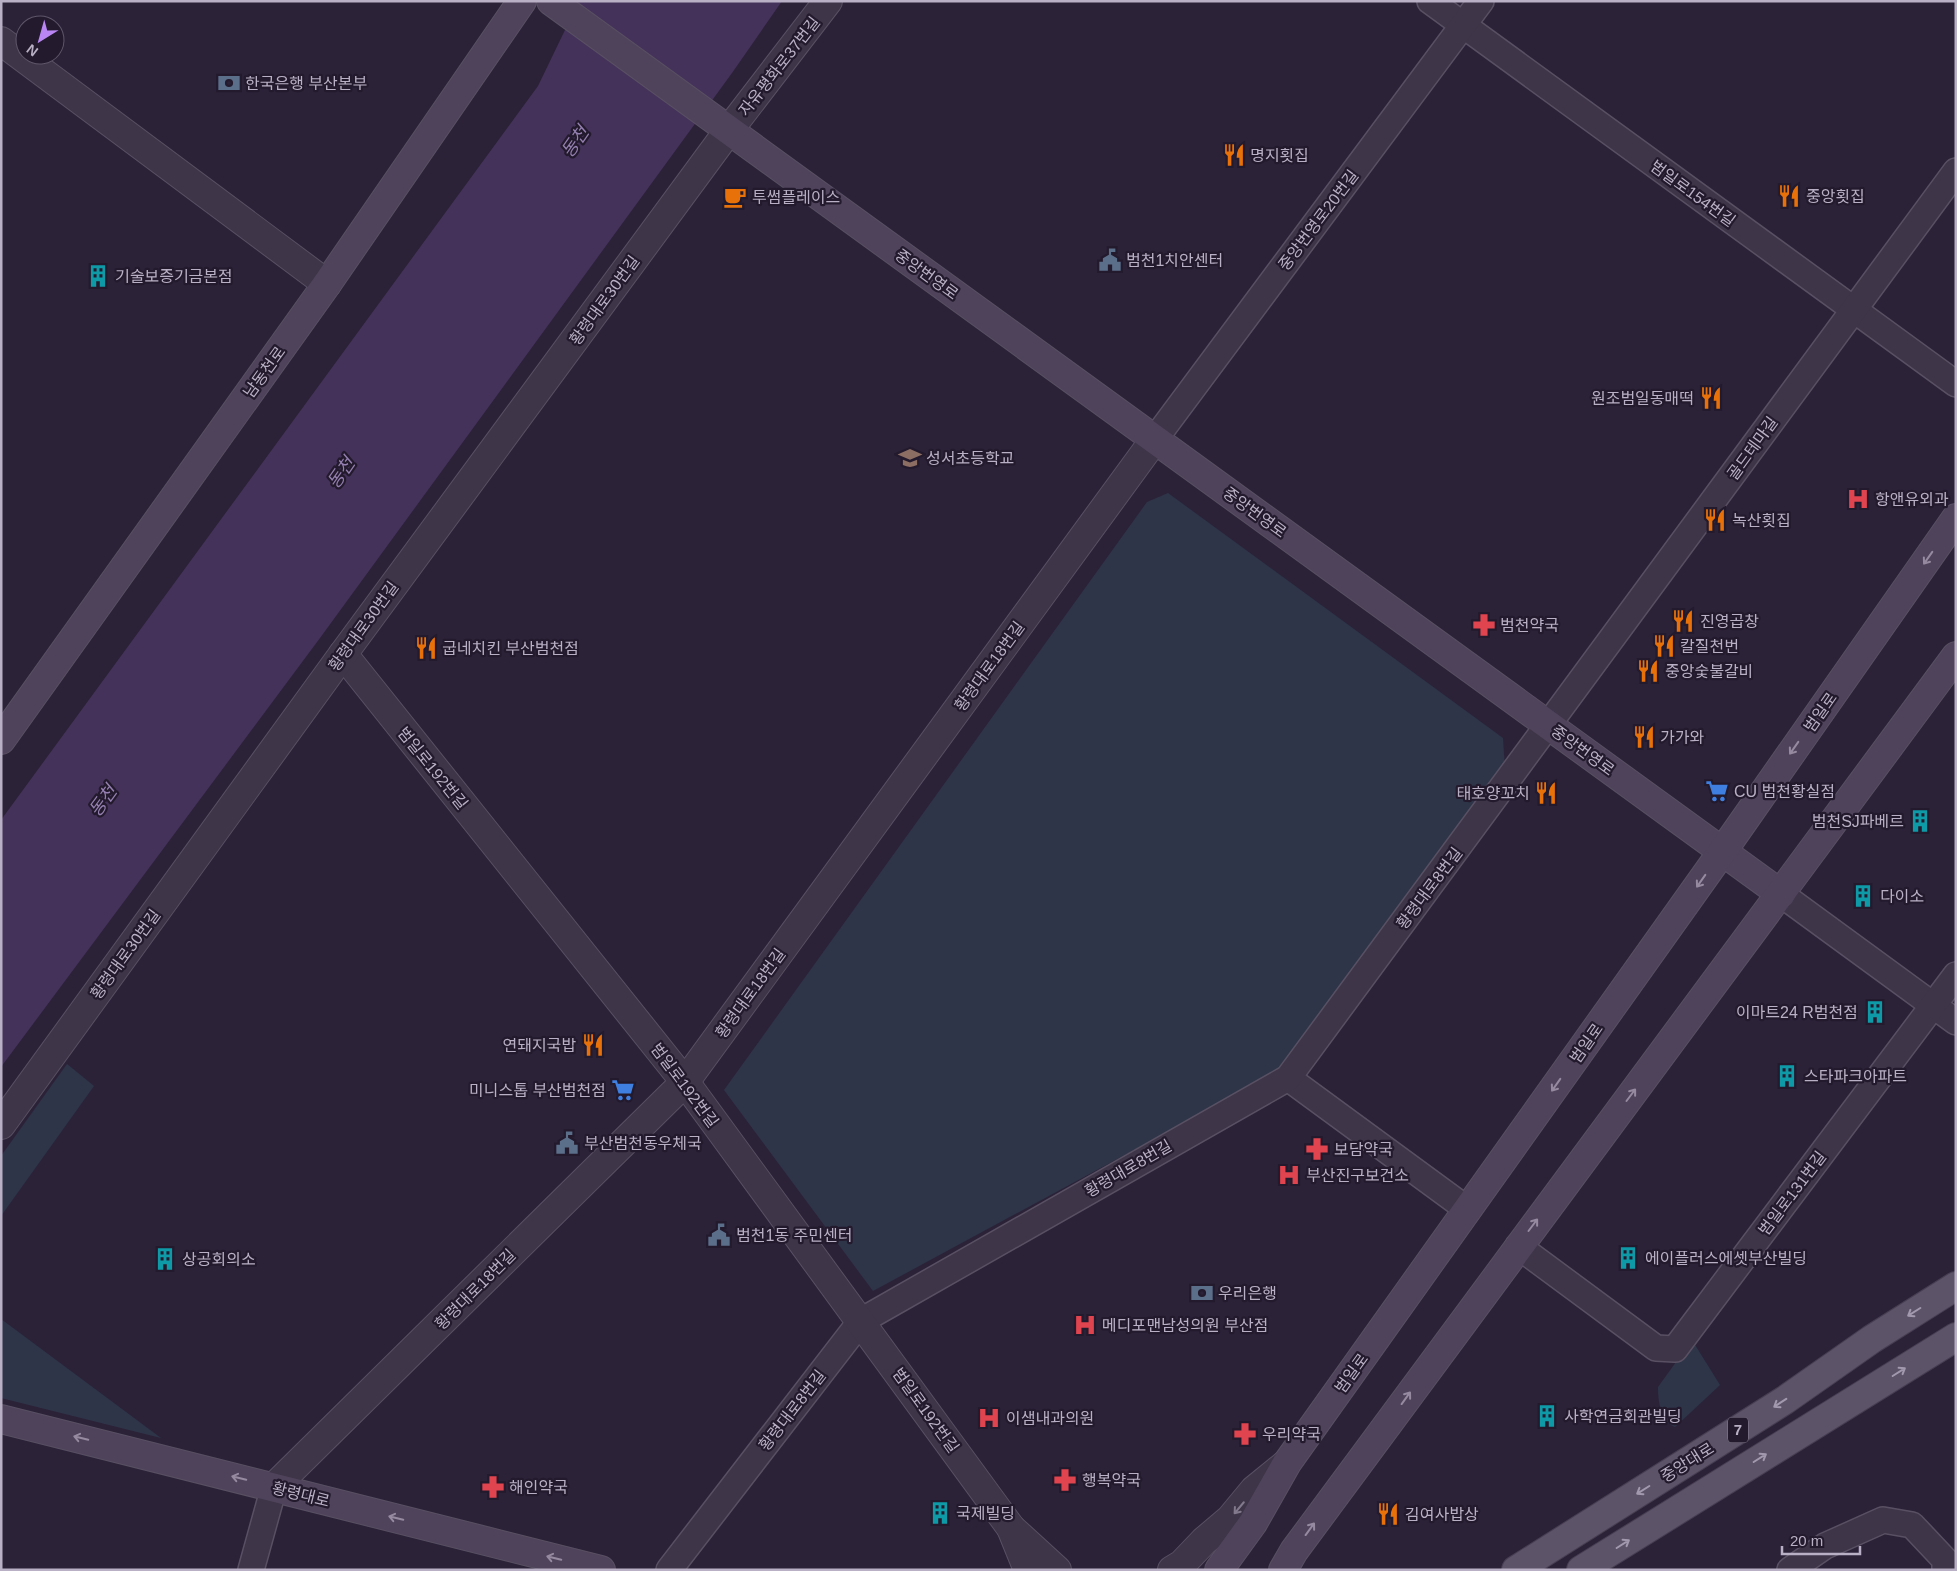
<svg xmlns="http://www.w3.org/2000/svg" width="1957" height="1571" font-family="Helvetica,'Noto Sans KR',sans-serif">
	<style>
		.green { fill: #2e3548 }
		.water { fill: #44325a }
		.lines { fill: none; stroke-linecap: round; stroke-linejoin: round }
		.minor-casing { stroke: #595063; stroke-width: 28 }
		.tertiary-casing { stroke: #595063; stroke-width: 30 }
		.secondary-casing { stroke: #595063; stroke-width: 30 }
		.primary-casing { stroke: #473e52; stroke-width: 30 }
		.minor { stroke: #3e3548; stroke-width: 25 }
		.tertiary { stroke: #3e3548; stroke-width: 28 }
		.secondary { stroke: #4f435b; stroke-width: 28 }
		.primary { stroke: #5c5368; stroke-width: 28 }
		.oneway { stroke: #958aa0 }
		.oneway2 { stroke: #a299ae }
		.oneway3 { stroke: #82798d }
		.labels { text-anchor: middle; stroke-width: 4.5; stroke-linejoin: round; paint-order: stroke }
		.shield { fill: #231a2d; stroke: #8d8397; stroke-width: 1 }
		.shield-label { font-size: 15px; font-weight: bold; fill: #bab0c5 }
		.street-label { font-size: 16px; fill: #bab0c5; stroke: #231a2d }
		.poi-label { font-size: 16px; fill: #bab0c5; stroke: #231a2d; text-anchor: start }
		.water-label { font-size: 18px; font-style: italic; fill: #9580b1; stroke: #231a2d }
	</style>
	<rect width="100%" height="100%" fill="#2b2238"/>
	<!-- green -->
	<g class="green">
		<polygon points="1168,493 1503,738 1505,769 1276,1073 873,1291 724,1090 1147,502"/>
		<polygon points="67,1064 94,1086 1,1216 1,1156"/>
		<polygon points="1,1319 161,1438 1,1398"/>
		<path d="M1692,1340l28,45 -45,42c-15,-5 -17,-27 -17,-40z"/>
	</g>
	<!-- water -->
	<polygon class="water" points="579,1 782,1 732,73 320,638 1,1067 1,820 538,86"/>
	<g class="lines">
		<defs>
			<g id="minor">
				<polyline points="1430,1 1956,384"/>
				<polyline points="1155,439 1481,1"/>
				<polyline points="1781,894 1956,1022"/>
				<polyline points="1288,1078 1468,1210"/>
				<polyline points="1518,1246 1656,1348 1675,1349 1956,975"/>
				<polyline points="251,1570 274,1487"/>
				<polyline points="669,1570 861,1321 1288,1078 1956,171"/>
				<polyline points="1790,1570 1825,1546 1883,1520 1912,1525 1945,1560 1945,1570"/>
			</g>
			<g id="tertiary">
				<polyline points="1,41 327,284"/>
				<polyline points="343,654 685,1082 1011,1528"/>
				<polyline points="1,1125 343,654 729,130 828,1"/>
				<polyline points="274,1487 685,1082 1155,439"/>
				<polyline points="1028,1570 1011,1528 1057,1570"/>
				<polyline points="1172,1570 1182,1564 1204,1541 1230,1519 1254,1490 1286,1464"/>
			</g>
			<g id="secondary">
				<polyline points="551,1 1781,894"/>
				<polyline points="1,740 327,284 522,1"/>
				<polyline points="1,1419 601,1570"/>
				<polyline points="1219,1570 1253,1523 1287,1463 1722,852 1956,518"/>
				<polyline points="1283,1570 1294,1551 1956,656"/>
			</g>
			<g id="primary">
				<polyline points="1516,1570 1785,1400 1872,1339 1956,1286"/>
				<polyline points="1581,1570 1956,1337"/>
			</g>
		</defs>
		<!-- minor casing -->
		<use href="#minor" class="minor-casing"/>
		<!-- tertiary casing -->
		<use href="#tertiary" class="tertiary-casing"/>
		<!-- secondary casing -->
		<use href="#secondary" class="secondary-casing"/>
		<!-- primary casing -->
		<use href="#primary" class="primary-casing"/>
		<!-- minor -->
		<use href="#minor" class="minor"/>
		<!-- tertiary -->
		<use href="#tertiary" class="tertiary"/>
		<!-- secondary -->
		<use href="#secondary" class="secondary"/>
		<!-- primary -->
		<use href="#primary" class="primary"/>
	</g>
	<!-- one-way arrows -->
	<defs><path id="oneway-shaft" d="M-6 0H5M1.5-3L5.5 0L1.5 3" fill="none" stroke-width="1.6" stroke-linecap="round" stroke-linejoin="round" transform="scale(1.25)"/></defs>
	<g class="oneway">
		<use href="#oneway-shaft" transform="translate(1928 558) rotate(125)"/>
		<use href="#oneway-shaft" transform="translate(1794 748) rotate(125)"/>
		<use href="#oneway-shaft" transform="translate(1701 881) rotate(125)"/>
		<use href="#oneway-shaft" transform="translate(1556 1085) rotate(125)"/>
		<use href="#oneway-shaft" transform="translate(1631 1095) rotate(-53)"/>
		<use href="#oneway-shaft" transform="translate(1533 1225) rotate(-53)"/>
		<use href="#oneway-shaft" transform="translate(1406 1398) rotate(-54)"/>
		<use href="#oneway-shaft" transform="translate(81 1438) rotate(-166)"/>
		<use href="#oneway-shaft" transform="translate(239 1478) rotate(-166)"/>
		<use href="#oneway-shaft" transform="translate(396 1518) rotate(-166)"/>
		<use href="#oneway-shaft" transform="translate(1310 1529) rotate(-54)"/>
		<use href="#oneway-shaft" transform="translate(554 1558) rotate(-166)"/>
	</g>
	<g class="oneway2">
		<use href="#oneway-shaft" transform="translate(1914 1312) rotate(148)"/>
		<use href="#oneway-shaft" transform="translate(1899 1372) rotate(-32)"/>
		<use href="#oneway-shaft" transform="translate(1780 1403) rotate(147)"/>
		<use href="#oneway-shaft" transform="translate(1760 1458) rotate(-32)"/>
		<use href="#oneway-shaft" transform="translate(1643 1490) rotate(148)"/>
		<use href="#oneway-shaft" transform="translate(1623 1544) rotate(-32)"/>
	</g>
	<use class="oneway3" href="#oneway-shaft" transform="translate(1239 1508) rotate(130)"/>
	<!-- icons -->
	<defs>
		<symbol id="bank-bare" viewBox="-9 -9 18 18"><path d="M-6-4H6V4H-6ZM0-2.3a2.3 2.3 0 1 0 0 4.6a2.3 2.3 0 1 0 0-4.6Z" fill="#5c6f8a" stroke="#231a2d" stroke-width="2.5" paint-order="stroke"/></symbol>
		<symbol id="restaurant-bare" viewBox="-9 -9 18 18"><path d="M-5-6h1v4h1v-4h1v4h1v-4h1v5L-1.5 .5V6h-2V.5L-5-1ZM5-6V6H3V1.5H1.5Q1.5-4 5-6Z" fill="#e8710a" stroke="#231a2d" stroke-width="2.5" paint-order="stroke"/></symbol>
		<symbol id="cafe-bare" viewBox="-9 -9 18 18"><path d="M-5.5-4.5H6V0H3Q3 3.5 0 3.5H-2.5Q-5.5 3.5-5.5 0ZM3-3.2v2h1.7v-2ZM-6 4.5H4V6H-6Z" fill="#e8710a" stroke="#231a2d" stroke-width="2.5" paint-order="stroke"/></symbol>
		<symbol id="civic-bare" viewBox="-9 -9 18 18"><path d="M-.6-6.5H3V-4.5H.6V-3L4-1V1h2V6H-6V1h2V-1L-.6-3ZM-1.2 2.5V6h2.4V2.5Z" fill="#5c6f8a" stroke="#231a2d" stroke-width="2.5" paint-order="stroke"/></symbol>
		<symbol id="building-bare" viewBox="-9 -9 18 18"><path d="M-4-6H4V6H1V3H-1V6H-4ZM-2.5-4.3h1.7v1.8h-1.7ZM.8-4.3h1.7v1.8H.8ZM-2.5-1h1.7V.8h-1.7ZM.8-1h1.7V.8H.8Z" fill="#0f9aa8" stroke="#231a2d" stroke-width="2.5" paint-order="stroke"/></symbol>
		<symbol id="school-bare" viewBox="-9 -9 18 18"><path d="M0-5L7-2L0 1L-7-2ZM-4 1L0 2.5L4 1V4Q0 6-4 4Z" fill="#8d6e63" stroke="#231a2d" stroke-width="2.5" paint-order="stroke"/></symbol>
		<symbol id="hospital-bare" viewBox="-9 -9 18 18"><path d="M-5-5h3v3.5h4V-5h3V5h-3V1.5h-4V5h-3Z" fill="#e0444e" stroke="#231a2d" stroke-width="2.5" paint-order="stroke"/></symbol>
		<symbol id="pharmacy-bare" viewBox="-9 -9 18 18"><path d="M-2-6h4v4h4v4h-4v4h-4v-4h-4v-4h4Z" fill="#e0444e" stroke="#231a2d" stroke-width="2.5" paint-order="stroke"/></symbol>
		<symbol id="supermarket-bare" viewBox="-9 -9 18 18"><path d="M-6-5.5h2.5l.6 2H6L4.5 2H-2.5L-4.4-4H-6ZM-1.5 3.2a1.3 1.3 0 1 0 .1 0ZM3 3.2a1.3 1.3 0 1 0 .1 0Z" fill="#3f7fe0" stroke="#231a2d" stroke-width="2.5" paint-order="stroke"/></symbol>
	</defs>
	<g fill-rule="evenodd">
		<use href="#bank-bare" x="213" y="67" width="32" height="32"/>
		<use href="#restaurant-bare" x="1218" y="139" width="32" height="32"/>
		<use href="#restaurant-bare" x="1773" y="180" width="32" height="32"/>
		<use href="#cafe-bare" x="719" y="181" width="32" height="32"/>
		<use href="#civic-bare" x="1094" y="244" width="32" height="32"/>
		<use href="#building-bare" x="82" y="260" width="32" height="32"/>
		<use href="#restaurant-bare" x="1695" y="382" width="32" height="32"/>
		<use href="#school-bare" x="894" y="442" width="32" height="32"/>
		<use href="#hospital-bare" x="1842" y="483" width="32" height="32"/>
		<use href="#restaurant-bare" x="1699" y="504" width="32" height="32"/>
		<use href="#restaurant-bare" x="1667" y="605" width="32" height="32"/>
		<use href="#pharmacy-bare" x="1468" y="609" width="32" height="32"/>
		<use href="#restaurant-bare" x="1648" y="630" width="32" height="32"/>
		<use href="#restaurant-bare" x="410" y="632" width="32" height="32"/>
		<use href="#restaurant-bare" x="1632" y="655" width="32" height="32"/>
		<use href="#restaurant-bare" x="1628" y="721" width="32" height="32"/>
		<use href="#supermarket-bare" x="1701" y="775" width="32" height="32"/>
		<use href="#restaurant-bare" x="1530" y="777" width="32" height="32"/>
		<use href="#building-bare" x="1904" y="805" width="32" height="32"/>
		<use href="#building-bare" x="1847" y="880" width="32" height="32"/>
		<use href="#building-bare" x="1859" y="996" width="32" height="32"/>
		<use href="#restaurant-bare" x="577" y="1029" width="32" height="32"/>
		<use href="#building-bare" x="1771" y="1060" width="32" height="32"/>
		<use href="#supermarket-bare" x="607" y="1074" width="32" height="32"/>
		<use href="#civic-bare" x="551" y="1127" width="32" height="32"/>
		<use href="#pharmacy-bare" x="1301" y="1133" width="32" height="32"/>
		<use href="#hospital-bare" x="1273" y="1159" width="32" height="32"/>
		<use href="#civic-bare" x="703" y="1219" width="32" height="32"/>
		<use href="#building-bare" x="1612" y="1242" width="32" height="32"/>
		<use href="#building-bare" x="149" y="1243" width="32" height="32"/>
		<use href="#bank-bare" x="1186" y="1277" width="32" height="32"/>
		<use href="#hospital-bare" x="1069" y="1309" width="32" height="32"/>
		<use href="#building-bare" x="1531" y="1400" width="32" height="32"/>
		<use href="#hospital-bare" x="973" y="1402" width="32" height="32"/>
		<use href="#pharmacy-bare" x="1229" y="1418" width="32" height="32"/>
		<use href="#pharmacy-bare" x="1049" y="1464" width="32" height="32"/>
		<use href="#pharmacy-bare" x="477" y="1471" width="32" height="32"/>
		<use href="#building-bare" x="924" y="1497" width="32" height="32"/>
		<use href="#restaurant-bare" x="1372" y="1498" width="32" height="32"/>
	</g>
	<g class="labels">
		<!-- shield labels -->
		<rect class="shield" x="1728" y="1417.5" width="20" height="25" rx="4"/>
		<g class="shield-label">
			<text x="1738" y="1435">7</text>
		</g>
		<!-- street labels -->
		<g class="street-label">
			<text transform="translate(779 66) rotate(-52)" y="6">자유평화로37번길</text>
			<text transform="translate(1693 193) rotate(36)" y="6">범일로154번길</text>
			<text transform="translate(1318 220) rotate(-53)" y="6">중앙번영로20번길</text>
			<text transform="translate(927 274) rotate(36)" y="6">중앙번영로</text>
			<text transform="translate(604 300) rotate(-54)" y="6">황령대로30번길</text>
			<text transform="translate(264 372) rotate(-54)" y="6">남동천로</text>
			<text transform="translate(1752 448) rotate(-54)" y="6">골드테마길</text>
			<text transform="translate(1255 512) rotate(36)" y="6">중앙번영로</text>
			<text transform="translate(363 626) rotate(-54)" y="6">황령대로30번길</text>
			<text transform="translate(989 666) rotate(-54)" y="6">황령대로18번길</text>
			<text transform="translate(1820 712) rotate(-55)" y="6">범일로</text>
			<text transform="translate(1583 750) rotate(36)" y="6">중앙번영로</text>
			<text transform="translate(433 768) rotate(51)" y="6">범일로192번길</text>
			<text transform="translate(1429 888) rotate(-53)" y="6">황령대로8번길</text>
			<text transform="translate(125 954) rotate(-54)" y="6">황령대로30번길</text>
			<text transform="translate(750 993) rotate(-54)" y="6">황령대로18번길</text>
			<text transform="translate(1586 1043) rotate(-55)" y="6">범일로</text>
			<text transform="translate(685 1085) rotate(53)" y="6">범일로192번길</text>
			<text transform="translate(1128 1168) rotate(-30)" y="6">황령대로8번길</text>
			<text transform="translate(1792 1193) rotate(-53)" y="6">범일로131번길</text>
			<text transform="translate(475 1289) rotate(-45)" y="6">황령대로18번길</text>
			<text transform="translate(1351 1373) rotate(-54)" y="6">범일로</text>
			<text transform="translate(792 1410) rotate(-52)" y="6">황령대로8번길</text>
			<text transform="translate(926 1410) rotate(54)" y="6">범일로192번길</text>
			<text transform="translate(1687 1462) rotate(-32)" y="6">중앙대로</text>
			<text transform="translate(301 1494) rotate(14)" y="6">황령대로</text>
		</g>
		<!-- poi labels -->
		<g class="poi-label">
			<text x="245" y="89">한국은행 부산본부</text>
			<text x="1250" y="161">명지횟집</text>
			<text x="1806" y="202">중앙횟집</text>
			<text x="752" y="203">투썸플레이스</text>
			<text x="1126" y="266">범천1치안센터</text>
			<text x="115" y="282">기술보증기금본점</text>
			<text x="1694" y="404" text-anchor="end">원조범일동매떡</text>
			<text x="926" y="464">성서초등학교</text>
			<text x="1875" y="505">항앤유외과</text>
			<text x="1732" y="526">녹산횟집</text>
			<text x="1700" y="627">진영곱창</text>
			<text x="1500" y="631">범천약국</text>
			<text x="1680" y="652">칼질천번</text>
			<text x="442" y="654">굽네치킨 부산범천점</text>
			<text x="1665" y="677">중앙숯불갈비</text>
			<text x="1660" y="743">가가와</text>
			<text x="1734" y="797">CU 범천황실점</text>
			<text x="1530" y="799" text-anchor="end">태호양꼬치</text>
			<text x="1904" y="827" text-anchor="end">범천SJ파베르</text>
			<text x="1880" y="902">다이소</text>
			<text x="1858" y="1018" text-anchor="end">이마트24 R범천점</text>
			<text x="576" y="1051" text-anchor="end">연돼지국밥</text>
			<text x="1804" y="1082">스타파크아파트</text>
			<text x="606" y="1096" text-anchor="end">미니스톱 부산범천점</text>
			<text x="584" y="1149">부산범천동우체국</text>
			<text x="1334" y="1155">보담약국</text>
			<text x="1306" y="1181">부산진구보건소</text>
			<text x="736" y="1241">범천1동 주민센터</text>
			<text x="1645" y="1264">에이플러스에셋부산빌딩</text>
			<text x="182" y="1265">상공회의소</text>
			<text x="1218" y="1299">우리은행</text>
			<text x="1102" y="1331">메디포맨남성의원 부산점</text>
			<text x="1564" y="1422">사학연금회관빌딩</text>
			<text x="1006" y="1424">이샘내과의원</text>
			<text x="1262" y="1440">우리약국</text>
			<text x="1082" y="1486">행복약국</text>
			<text x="509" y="1493">해인약국</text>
			<text x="956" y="1519">국제빌딩</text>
			<text x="1405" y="1520">김여사밥상</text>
		</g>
		<!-- water labels -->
		<g class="water-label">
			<text transform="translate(575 142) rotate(-55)" y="6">동천</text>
			<text transform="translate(341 473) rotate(-55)" y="6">동천</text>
			<text transform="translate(103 801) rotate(-54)" y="6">동천</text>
		</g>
	</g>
	<!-- border -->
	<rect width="1957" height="1571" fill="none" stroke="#bab0c5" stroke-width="5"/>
	<!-- north arrow -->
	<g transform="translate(40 40) rotate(217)"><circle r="24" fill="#231a2d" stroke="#5f566a"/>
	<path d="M0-4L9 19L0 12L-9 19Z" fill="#ba86f4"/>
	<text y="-8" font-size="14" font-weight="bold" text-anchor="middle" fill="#bab0c5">N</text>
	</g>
	<!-- scale -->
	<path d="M1782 1546v8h78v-8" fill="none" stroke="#bab0c5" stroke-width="2.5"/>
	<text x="1790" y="1546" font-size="15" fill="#bab0c5" stroke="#231a2d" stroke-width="4" paint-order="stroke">20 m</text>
</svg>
